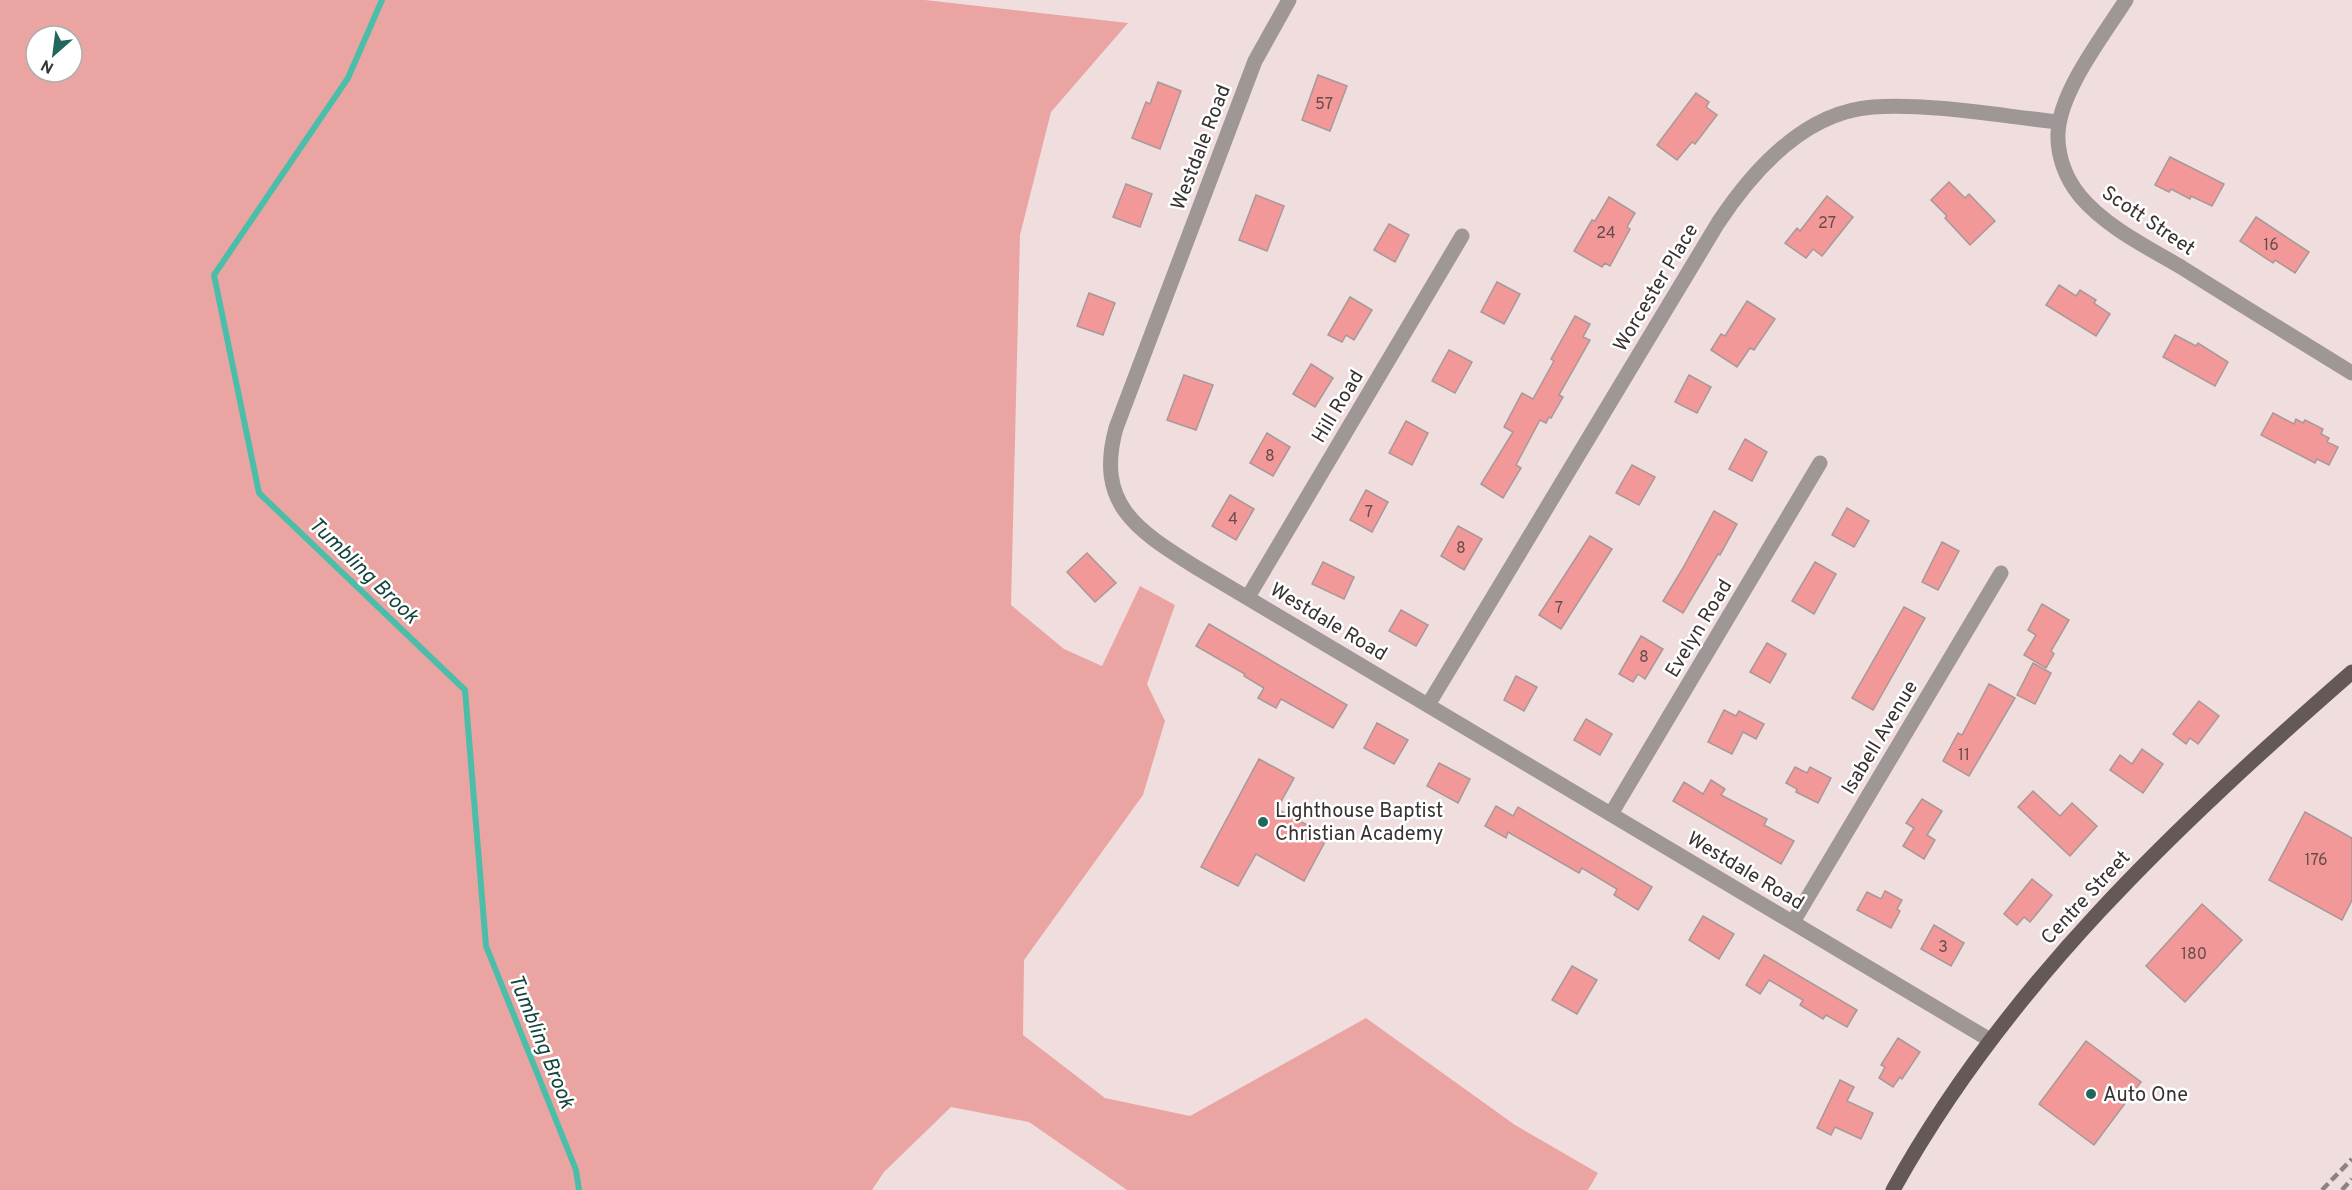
<svg xmlns="http://www.w3.org/2000/svg" width="2352" height="1190" font-family="Overpass,sans-serif">
	<style>
		.green { fill: #eaa5a3; fill-rule: evenodd }
		.lines { fill: none; stroke-linecap: round; stroke-linejoin: round }
		.stream { stroke: #4bbea9; stroke-width: 6 }
		.building { fill: #f29898; stroke: #a89897; stroke-width: 1.5 }
		.minor { stroke: #9e9796; stroke-width: 15 }
		.major { stroke: #655958; stroke-width: 15 }
		.rail { stroke: #8e8282; stroke-width: 4.5; stroke-dasharray: 9 4.5; stroke-linecap: butt }
		.poi-dot { fill: #21675a; stroke: #fff; stroke-width: 2 }
		.labels { text-anchor: middle; stroke-width: 5; stroke-linejoin: round; paint-order: stroke }
		.number-label { font-size: 16px; fill: #674c4c }
		.street-label { font-size: 20px; fill: #393232; stroke: #fff }
		.poi-label { font-size: 20px; fill: #393232; stroke: #fff; text-anchor: start }
		.water-label { font-size: 21px; font-style: italic; fill: #12453c; stroke: #fff }
	</style>
	<rect width="100%" height="100%" fill="#efdedd"/>
	<!-- green -->
	<path class="green" d="M0,0h925l203,23 -77,89 -31,123 -9,370 53,44 38,17 38,-80 35,19 -28,79 18,37 -22,74 -119,165 -1,75 82,63 85,18 176,-98 149,107 83,48 -10,17h-461l-98,-68 -78,-15 -67,65 -12,18h-872zM36,36h36v36h-36z"/>
	<g class="lines">
		<!-- stream -->
		<polyline class="stream" points="382,0 348,78 214,275 259,493 465,690 486,946 576,1170 579,1190"/>
	</g>
	<!-- building -->
	<g class="building">
		<polygon points="1318,75 1347,86 1330,131 1302,120"/>
		<polygon points="1158,82 1181,91 1160,149 1132,138 1146,102 1150,104"/>
		<polygon points="1696,93 1709,102 1706,107 1717,115 1695,144 1692,142 1677,160 1657,145"/>
		<polygon points="2170,157 2224,184 2212,206 2191,196 2190,199 2171,189 2169,192 2155,185"/>
		<polygon points="1949,182 1965,198 1969,194 1995,221 1970,245 1945,218 1947,216 1931,200"/>
		<polygon points="1126,184 1152,194 1140,227 1113,217"/>
		<polygon points="1256,195 1284,206 1267,251 1239,240"/>
		<polygon points="1827,196 1853,217 1822,256 1813,249 1806,258 1785,243 1797,228 1800,231"/>
		<polygon points="1609,197 1635,213 1627,227 1630,229 1610,266 1605,263 1602,267 1574,251 1592,220 1595,221"/>
		<polygon points="2256,217 2309,252 2295,273 2275,260 2273,263 2240,241"/>
		<polygon points="1389,224 1409,235 1395,262 1374,250"/>
		<polygon points="1497,282 1520,294 1504,324 1481,312"/>
		<polygon points="2059,285 2076,296 2080,290 2096,300 2094,303 2110,314 2096,336 2046,305"/>
		<polygon points="1089,293 1115,303 1103,335 1077,326"/>
		<polygon points="1350,297 1372,310 1354,340 1346,335 1342,342 1328,335"/>
		<polygon points="1747,301 1775,319 1754,350 1750,348 1737,367 1711,350 1721,334 1725,336"/>
		<polygon points="1575,316 1590,324 1583,337 1590,340 1559,395 1563,397 1551,418 1549,417 1546,423 1540,420 1516,465 1521,468 1503,498 1481,484 1513,432 1504,427 1522,393 1533,399 1554,361 1551,359"/>
		<polygon points="2175,335 2196,346 2198,343 2228,362 2215,386 2163,357"/>
		<polygon points="1449,350 1472,362 1455,393 1432,381"/>
		<polygon points="1311,364 1333,378 1315,407 1293,394"/>
		<polygon points="1184,375 1213,385 1196,430 1167,420"/>
		<polygon points="1689,375 1711,387 1697,413 1675,402"/>
		<polygon points="2273,413 2294,424 2296,419 2303,423 2305,420 2323,429 2321,434 2329,438 2327,442 2338,447 2329,465 2317,459 2315,463 2261,435"/>
		<polygon points="1406,421 1428,433 1412,465 1389,453"/>
		<polygon points="1267,433 1290,447 1273,476 1250,463"/>
		<polygon points="1745,439 1767,452 1752,481 1729,469"/>
		<polygon points="1632,465 1655,477 1639,505 1616,493"/>
		<polygon points="1366,490 1388,502 1372,532 1350,520"/>
		<polygon points="1230,495 1254,509 1236,540 1212,526"/>
		<polygon points="1847,508 1869,521 1854,547 1832,535"/>
		<polygon points="1714,511 1737,524 1720,555 1718,554 1683,613 1663,601 1683,568"/>
		<polygon points="1458,526 1482,539 1464,570 1441,556"/>
		<polygon points="1590,536 1612,549 1561,629 1539,615"/>
		<polygon points="1942,542 1959,551 1938,590 1922,582"/>
		<polygon points="1087,553 1116,583 1095,602 1067,572"/>
		<polygon points="1323,562 1354,577 1344,599 1312,584"/>
		<polygon points="1815,562 1836,574 1814,614 1792,601"/>
		<polygon points="2042,604 2069,620 2051,651 2054,654 2046,668 2024,655 2036,635 2028,630"/>
		<polygon points="1904,607 1925,618 1873,710 1852,698"/>
		<polygon points="1401,610 1428,625 1416,646 1389,631"/>
		<polygon points="1209,624 1347,705 1333,728 1281,699 1276,708 1258,698 1264,688 1244,676 1245,674 1196,646"/>
		<polygon points="1641,636 1663,649 1645,679 1638,674 1633,682 1619,674"/>
		<polygon points="1767,643 1786,654 1770,683 1750,672"/>
		<polygon points="2033,663 2051,673 2035,704 2017,695"/>
		<polygon points="1516,676 1537,687 1524,711 1504,700"/>
		<polygon points="1989,684 2015,698 1969,776 1943,761 1958,733 1962,735"/>
		<polygon points="2199,701 2219,716 2198,744 2190,738 2186,744 2173,734"/>
		<polygon points="1724,710 1736,716 1739,711 1764,724 1756,739 1743,732 1732,754 1708,742"/>
		<polygon points="1586,719 1612,734 1600,755 1574,740"/>
		<polygon points="1377,723 1408,740 1394,764 1364,748"/>
		<polygon points="2142,749 2163,764 2143,793 2110,770 2120,755 2132,764"/>
		<polygon points="1259,759 1294,778 1277,809 1328,836 1304,881 1256,854 1238,886 1201,867"/>
		<polygon points="1439,763 1470,779 1458,803 1427,786"/>
		<polygon points="1795,767 1807,773 1810,767 1831,778 1818,803 1796,792 1797,789 1786,783"/>
		<polygon points="1711,780 1725,789 1721,795 1767,819 1764,825 1794,841 1781,864 1673,801 1684,782 1703,794"/>
		<polygon points="2033,791 2060,816 2072,803 2097,826 2070,856 2018,807"/>
		<polygon points="1922,799 1942,811 1927,835 1935,840 1924,859 1903,846 1914,828 1906,823"/>
		<polygon points="1496,806 1513,816 1518,807 1652,887 1638,910 1614,895 1617,889 1582,868 1579,873 1508,832 1506,838 1485,826"/>
		<polygon points="2305,812 2352,838 2352,900 2342,920 2269,880"/>
		<polygon points="2032,879 2052,895 2030,922 2024,917 2017,925 2004,914"/>
		<polygon points="1885,891 1902,900 1897,909 1900,911 1891,928 1857,910 1867,892 1881,899"/>
		<polygon points="2202,904 2242,940 2185,1002 2146,966"/>
		<polygon points="1703,916 1734,934 1719,959 1689,940"/>
		<polygon points="1934,925 1964,943 1951,966 1921,949"/>
		<polygon points="1764,955 1857,1010 1847,1027 1826,1015 1823,1019 1800,1005 1803,1000 1769,980 1760,994 1746,985"/>
		<polygon points="1572,966 1597,980 1577,1014 1552,1000"/>
		<polygon points="1898,1038 1920,1052 1902,1079 1900,1077 1893,1087 1879,1078 1885,1067 1881,1065"/>
		<polygon points="2086,1041 2141,1082 2094,1145 2039,1104"/>
		<polygon points="1840,1080 1854,1087 1847,1101 1873,1113 1861,1139 1835,1127 1831,1135 1817,1128"/>
	</g>
	<g class="lines">
		<!-- minor -->
		<g class="minor">
			<path d="M1289,0l-34,61 -139,367c-21,76 21,102 78,138l796,474"/>
			<path d="M2126,0c-23,36 -66,91 -68,133 -1,23 8,46 22,63 26,31 67,51 101,71 57,36 114,71 171,106"/>
			<polyline points="1248,597 1462,236"/>
			<path d="M1428,705l290,-482c35,-53 86,-111 155,-116 57,-4 128,9 186,15"/>
			<polyline points="1611,814 1820,463"/>
			<polyline points="1793,922 2001,573"/>
		</g>
		<!-- major -->
		<path class="major" d="M1893,1190c113,-205 284,-365 459,-518"/>
		<!-- rail -->
		<g class="rail">
			<polyline points="2322,1190 2352,1159"/>
			<polyline points="2342,1190 2352,1179"/>
		</g>
	</g>
	<!-- markers -->
	<g class="poi-dot">
		<circle cx="1263" cy="822" r="6"/>
		<circle cx="2091" cy="1094" r="6"/>
	</g>
	<g class="labels">
		<!-- number labels -->
		<g class="number-label">
			<text x="1324" y="109">57</text>
			<text x="1827" y="228">27</text>
			<text x="1606" y="238">24</text>
			<text x="2271" y="250">16</text>
			<text x="1270" y="461">8</text>
			<text x="1369" y="517">7</text>
			<text x="1233" y="524">4</text>
			<text x="1461" y="553">8</text>
			<text x="1559" y="613">7</text>
			<text x="1644" y="662">8</text>
			<text x="1964" y="760">11</text>
			<text x="2316" y="865">176</text>
			<text x="1943" y="952">3</text>
			<text x="2194" y="959">180</text>
		</g>
		<!-- street labels -->
		<g class="street-label">
			<text transform="translate(1200 147) rotate(-69)" y="7">Westdale Road</text>
			<text transform="translate(2149 220) rotate(34)" y="7">Scott Street</text>
			<text transform="translate(1655 287) rotate(-59)" y="7">Worcester Place</text>
			<text transform="translate(1337 406) rotate(-59)" y="7">Hill Road</text>
			<text transform="translate(1329 621) rotate(31)" y="7">Westdale Road</text>
			<text transform="translate(1698 628) rotate(-59)" y="7">Evelyn Road</text>
			<text transform="translate(1879 737) rotate(-59)" y="7">Isabell Avenue</text>
			<text transform="translate(1746 870) rotate(31)" y="7">Westdale Road</text>
			<text transform="translate(2085 897) rotate(-47)" y="7">Centre Street</text>
		</g>
		<!-- poi labels -->
		<g class="poi-label">
			<text x="1275" y="817">Lighthouse Baptist<tspan x="1275" dy="23">Christian Academy</tspan></text>
			<text x="2103" y="1101">Auto One</text>
		</g>
		<!-- water labels -->
		<g class="water-label">
			<text transform="translate(364 570) rotate(44)" y="7">Tumbling Brook</text>
			<text transform="translate(542 1041) rotate(68)" y="7">Tumbling Brook</text>
		</g>
	</g>
	<!-- north arrow -->
	<g transform="translate(54 54) rotate(208)"><circle r="28" fill="#ffffff" stroke="#b0adad" stroke-width="1.5"/>
	<path d="M0-4.5L10 22L0 15L-10 22Z" fill="#21675a"/>
	<text y="-9" font-size="16" font-weight="bold" text-anchor="middle" fill="#393232">N</text>
	</g>
</svg>
